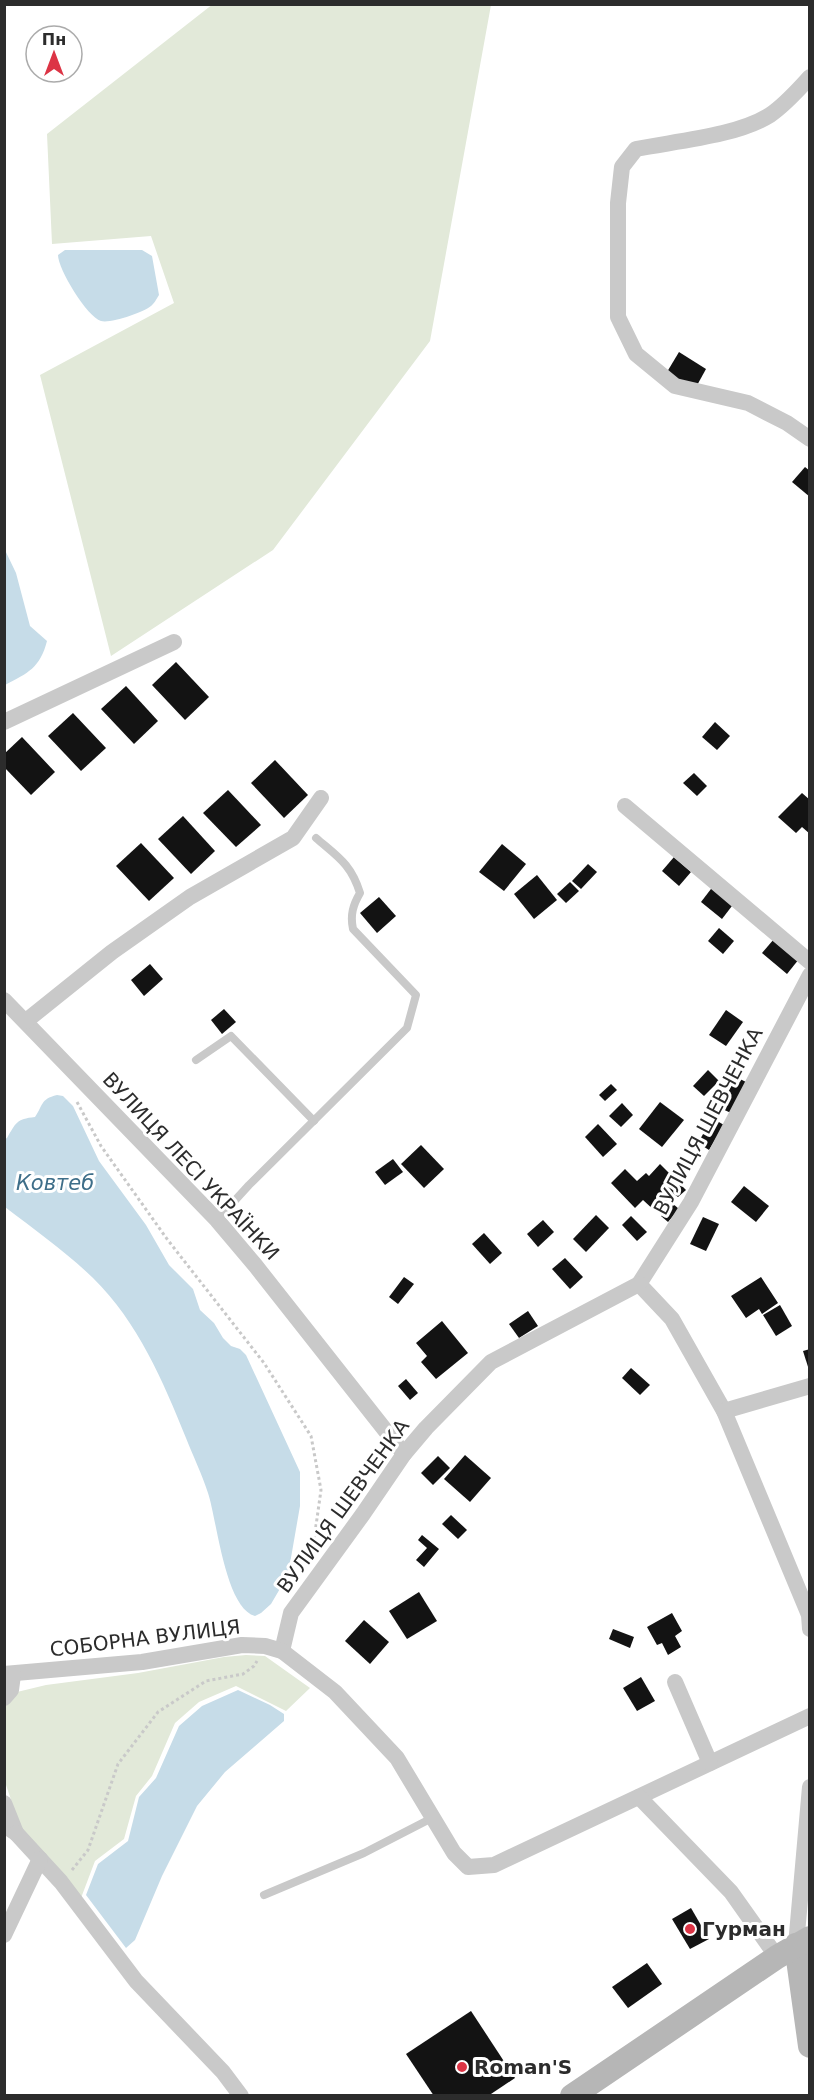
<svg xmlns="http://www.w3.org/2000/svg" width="814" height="2100" font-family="'DejaVu Sans',sans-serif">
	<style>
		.green { fill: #e2e9d9 }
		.water { fill: #c6dce8 }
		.building { fill: #131313 }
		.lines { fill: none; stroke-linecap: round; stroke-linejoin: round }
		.path { stroke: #c9c9c9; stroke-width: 3; stroke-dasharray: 3 3; stroke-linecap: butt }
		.lane { stroke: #c9c9c9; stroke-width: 8 }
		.street { stroke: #c9c9c9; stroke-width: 16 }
		.secondary { stroke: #b6b6b6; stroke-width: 24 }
		.poi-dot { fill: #dc3445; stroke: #fff; stroke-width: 2 }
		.labels { text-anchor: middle; stroke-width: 6; stroke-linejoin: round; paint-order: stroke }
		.street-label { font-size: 20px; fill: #2c2c2c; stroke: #fff }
		.poi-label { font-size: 20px; font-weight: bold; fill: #2c2c2c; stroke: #fff; text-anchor: start }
		.water-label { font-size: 21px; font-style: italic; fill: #3e6e89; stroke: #fff }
	</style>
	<rect width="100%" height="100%" fill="#fff"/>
	<!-- green -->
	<g class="green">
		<polygon points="213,4 491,5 430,341 273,550 111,656 40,375 174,303 151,236 52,244 47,134"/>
		<polygon points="246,1655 265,1656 310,1688 286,1711 236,1686 199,1702 175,1723 152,1776 136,1796 124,1839 95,1861 81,1898 24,1838 5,1782 4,1706 17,1692 46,1685 138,1673 224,1657"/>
	</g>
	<!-- water -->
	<g class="water">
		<path d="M65,250h77l10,6 7,39c-2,3 -5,9 -8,11 -7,6 -41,18 -50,15 -14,-4 -43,-52 -43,-66z"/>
		<path d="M4,548l12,25 14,53 17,15c-7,27 -19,32 -42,44z"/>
		<path d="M57,1095l6,1 10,10 26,55 47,64 23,40 24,24 7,21 14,13 9,15 8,8 9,3 6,6 54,117v34l-12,69 -17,29 -10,9 -6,3c-30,-8 -38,-96 -47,-123 -6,-19 -15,-37 -22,-55 -23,-57 -48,-116 -93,-160 -27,-26 -58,-48 -88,-71v-68l2,-1c9,-15 9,-19 28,-21 8,-11 5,-18 22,-22z"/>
		<polygon points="238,1690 270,1705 284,1714 284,1721 225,1772 197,1806 162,1876 135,1940 126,1948 86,1895 98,1864 128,1841 139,1797 156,1778 179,1726 202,1706"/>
	</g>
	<!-- building -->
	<g class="building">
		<polygon points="679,352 706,369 695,389 667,372"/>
		<polygon points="805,467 810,471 810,497 792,482"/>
		<polygon points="176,662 209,697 185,720 152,685"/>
		<polygon points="126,686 158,721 134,744 101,709"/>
		<polygon points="73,713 106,748 81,771 48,736"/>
		<polygon points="715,722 730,736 717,750 702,737"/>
		<polygon points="22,737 55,772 31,795 4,767 4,754"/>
		<polygon points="275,760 308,795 284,818 251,783"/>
		<polygon points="694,773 707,786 697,796 683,783"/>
		<polygon points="228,790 261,825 236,847 203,813"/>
		<polygon points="802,793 810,800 810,834 802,827 796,833 778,817"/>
		<polygon points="183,816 215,851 191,874 158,839"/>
		<polygon points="141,843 174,878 149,901 116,866"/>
		<polygon points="502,844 526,864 504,891 479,872"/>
		<polygon points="674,857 691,872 679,886 662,871"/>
		<polygon points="588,864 597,872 581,889 572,881"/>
		<polygon points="537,875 557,900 534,919 514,894"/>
		<polygon points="570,882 579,891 566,903 557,894"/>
		<polygon points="714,885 735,902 722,919 701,902"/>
		<polygon points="379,897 396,916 377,933 360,913"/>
		<polygon points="719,928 734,941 723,954 708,941"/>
		<polygon points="774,939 799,959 787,974 762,953"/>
		<polygon points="150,964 163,979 144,996 131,980"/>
		<polygon points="224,1009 236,1022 222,1034 211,1020"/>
		<polygon points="726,1010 743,1022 726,1046 709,1035"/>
		<polygon points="708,1070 719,1081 704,1096 693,1086"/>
		<polygon points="736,1077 746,1082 731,1113 720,1108"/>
		<polygon points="611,1084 617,1090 605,1101 599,1095"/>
		<polygon points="660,1102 684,1120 662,1147 639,1129"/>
		<polygon points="622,1103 633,1115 621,1127 609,1116"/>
		<polygon points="712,1118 724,1125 709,1150 698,1143"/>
		<polygon points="598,1124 617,1144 603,1157 585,1137"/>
		<polygon points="421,1145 444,1169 424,1188 401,1164"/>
		<polygon points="393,1159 403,1172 385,1185 375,1172"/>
		<polygon points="660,1164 686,1190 678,1197 674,1194 656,1212 643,1200 635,1208 611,1183 625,1169 637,1181 646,1173 649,1176"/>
		<polygon points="744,1186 769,1206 756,1222 731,1202"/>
		<polygon points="672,1203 679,1209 668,1222 661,1216"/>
		<polygon points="596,1215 609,1228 586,1252 573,1239"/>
		<polygon points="631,1216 647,1232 637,1241 622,1225"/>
		<polygon points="703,1217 719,1224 706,1251 690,1244"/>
		<polygon points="543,1220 554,1232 538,1247 527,1234"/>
		<polygon points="484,1233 502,1253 490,1264 472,1244"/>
		<polygon points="565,1258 583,1277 570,1289 552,1269"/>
		<polygon points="404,1277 414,1284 398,1304 389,1297"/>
		<polygon points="761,1277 778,1303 762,1314 759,1309 746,1318 731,1296"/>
		<polygon points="780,1305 792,1326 776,1336 763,1315"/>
		<polygon points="528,1311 538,1326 519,1338 509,1324"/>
		<polygon points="442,1321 468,1353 436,1379 421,1362 427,1356 416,1343"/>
		<polygon points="810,1349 810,1370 809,1370 803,1351"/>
		<polygon points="631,1368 650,1385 640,1395 622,1378"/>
		<polygon points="406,1379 418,1393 410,1400 398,1386"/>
		<polygon points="465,1455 491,1478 470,1502 444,1479"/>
		<polygon points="438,1456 450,1468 433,1485 421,1473"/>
		<polygon points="451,1515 467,1530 458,1539 442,1524"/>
		<polygon points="422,1535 439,1549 424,1567 416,1560 427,1548 418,1540"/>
		<polygon points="419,1592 437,1621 407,1639 389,1611"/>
		<polygon points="672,1613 682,1631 675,1636 681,1647 668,1655 662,1643 657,1645 647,1627"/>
		<polygon points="364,1620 389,1642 370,1664 345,1641"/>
		<polygon points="613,1629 634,1637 630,1648 609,1639"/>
		<polygon points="641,1677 655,1701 637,1711 623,1688"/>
		<polygon points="691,1908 709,1939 690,1949 672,1919"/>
		<polygon points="647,1963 662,1984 628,2008 612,1987"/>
		<polygon points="471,2011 515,2078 488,2096 434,2096 406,2054"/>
	</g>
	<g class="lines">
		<!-- path -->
		<g class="path">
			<polyline points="77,1102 101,1146 167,1239 264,1363 311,1436 321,1490 312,1554"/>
			<polyline points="72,1870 88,1850 118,1764 158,1712 206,1681 243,1674 254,1666 257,1661"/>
		</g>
		<!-- lane -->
		<g class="lane">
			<polyline points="196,1060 231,1036 314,1121"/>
			<path d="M217,1220l32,-35 158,-157 9,-33 -63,-66c-3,-14 0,-24 7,-36 -9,-29 -22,-36 -44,-55"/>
			<polyline points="264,1895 364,1853 432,1818"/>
		</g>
		<!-- street -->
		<g class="street">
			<path d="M810,77c-12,13 -25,28 -40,38 -33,21 -94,26 -134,34l-14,18 -4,36v114l18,37 39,32 73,17 39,20 23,16"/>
			<polyline points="4,722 174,642"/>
			<polyline points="625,806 810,962"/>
			<polyline points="810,975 691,1202 639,1284 672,1319 724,1411 809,1615 810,1629"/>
			<polyline points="4,1000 217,1220 255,1265 404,1454"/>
			<polyline points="26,1021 112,952 190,897 293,838 321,798"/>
			<polyline points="724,1411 810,1386"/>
			<polyline points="282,1651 291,1613 363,1514 404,1454 426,1428 491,1362 639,1284"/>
			<polyline points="4,1674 142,1662 242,1645 265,1646 282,1651 335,1692 397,1758 454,1853 468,1867 494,1865 810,1716"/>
			<polyline points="675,1682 710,1763"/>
			<polyline points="4,1698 11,1690 13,1675"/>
			<polyline points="639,1797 731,1892 777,1957"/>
			<polyline points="4,1803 16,1833 4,1825"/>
			<polyline points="16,1833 61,1882 136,1981 223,2072 241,2096"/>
			<polyline points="4,1935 40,1859"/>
			<polyline points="796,1945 810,1787"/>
		</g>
		<!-- secondary -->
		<g class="secondary">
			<polyline points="796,1945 810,2046"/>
			<polyline points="572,2096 777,1957 810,1938"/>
		</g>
	</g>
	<!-- markers -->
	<g class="poi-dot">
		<circle cx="690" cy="1929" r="6"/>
		<circle cx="462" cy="2067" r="6"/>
	</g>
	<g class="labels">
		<!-- street labels -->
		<g class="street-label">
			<text transform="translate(708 1121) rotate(-62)" y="7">ВУЛИЦЯ ШЕВЧЕНКА</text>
			<text transform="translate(191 1166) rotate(47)" y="7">ВУЛИЦЯ ЛЕСІ УКРАЇНКИ</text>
			<text transform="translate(343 1506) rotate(-54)" y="7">ВУЛИЦЯ ШЕВЧЕНКА</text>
			<text transform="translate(145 1638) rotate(-7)" y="7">СОБОРНА ВУЛИЦЯ</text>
		</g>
		<!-- poi labels -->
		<g class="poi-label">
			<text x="702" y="1936">Гурман</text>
			<text x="474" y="2074">Roman'S</text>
		</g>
		<!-- water labels -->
		<g class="water-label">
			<text x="55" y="1190">Ковтеб</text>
		</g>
	</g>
	<!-- border -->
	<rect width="814" height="2100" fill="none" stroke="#2c2c2c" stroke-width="12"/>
	<!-- north arrow -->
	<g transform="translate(54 54)"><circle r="28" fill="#ffffff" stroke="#ababab" stroke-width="1.5"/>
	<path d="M0-4.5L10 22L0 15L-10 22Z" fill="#dc3445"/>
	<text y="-9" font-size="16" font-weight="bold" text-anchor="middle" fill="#2c2c2c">Пн</text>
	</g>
</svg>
